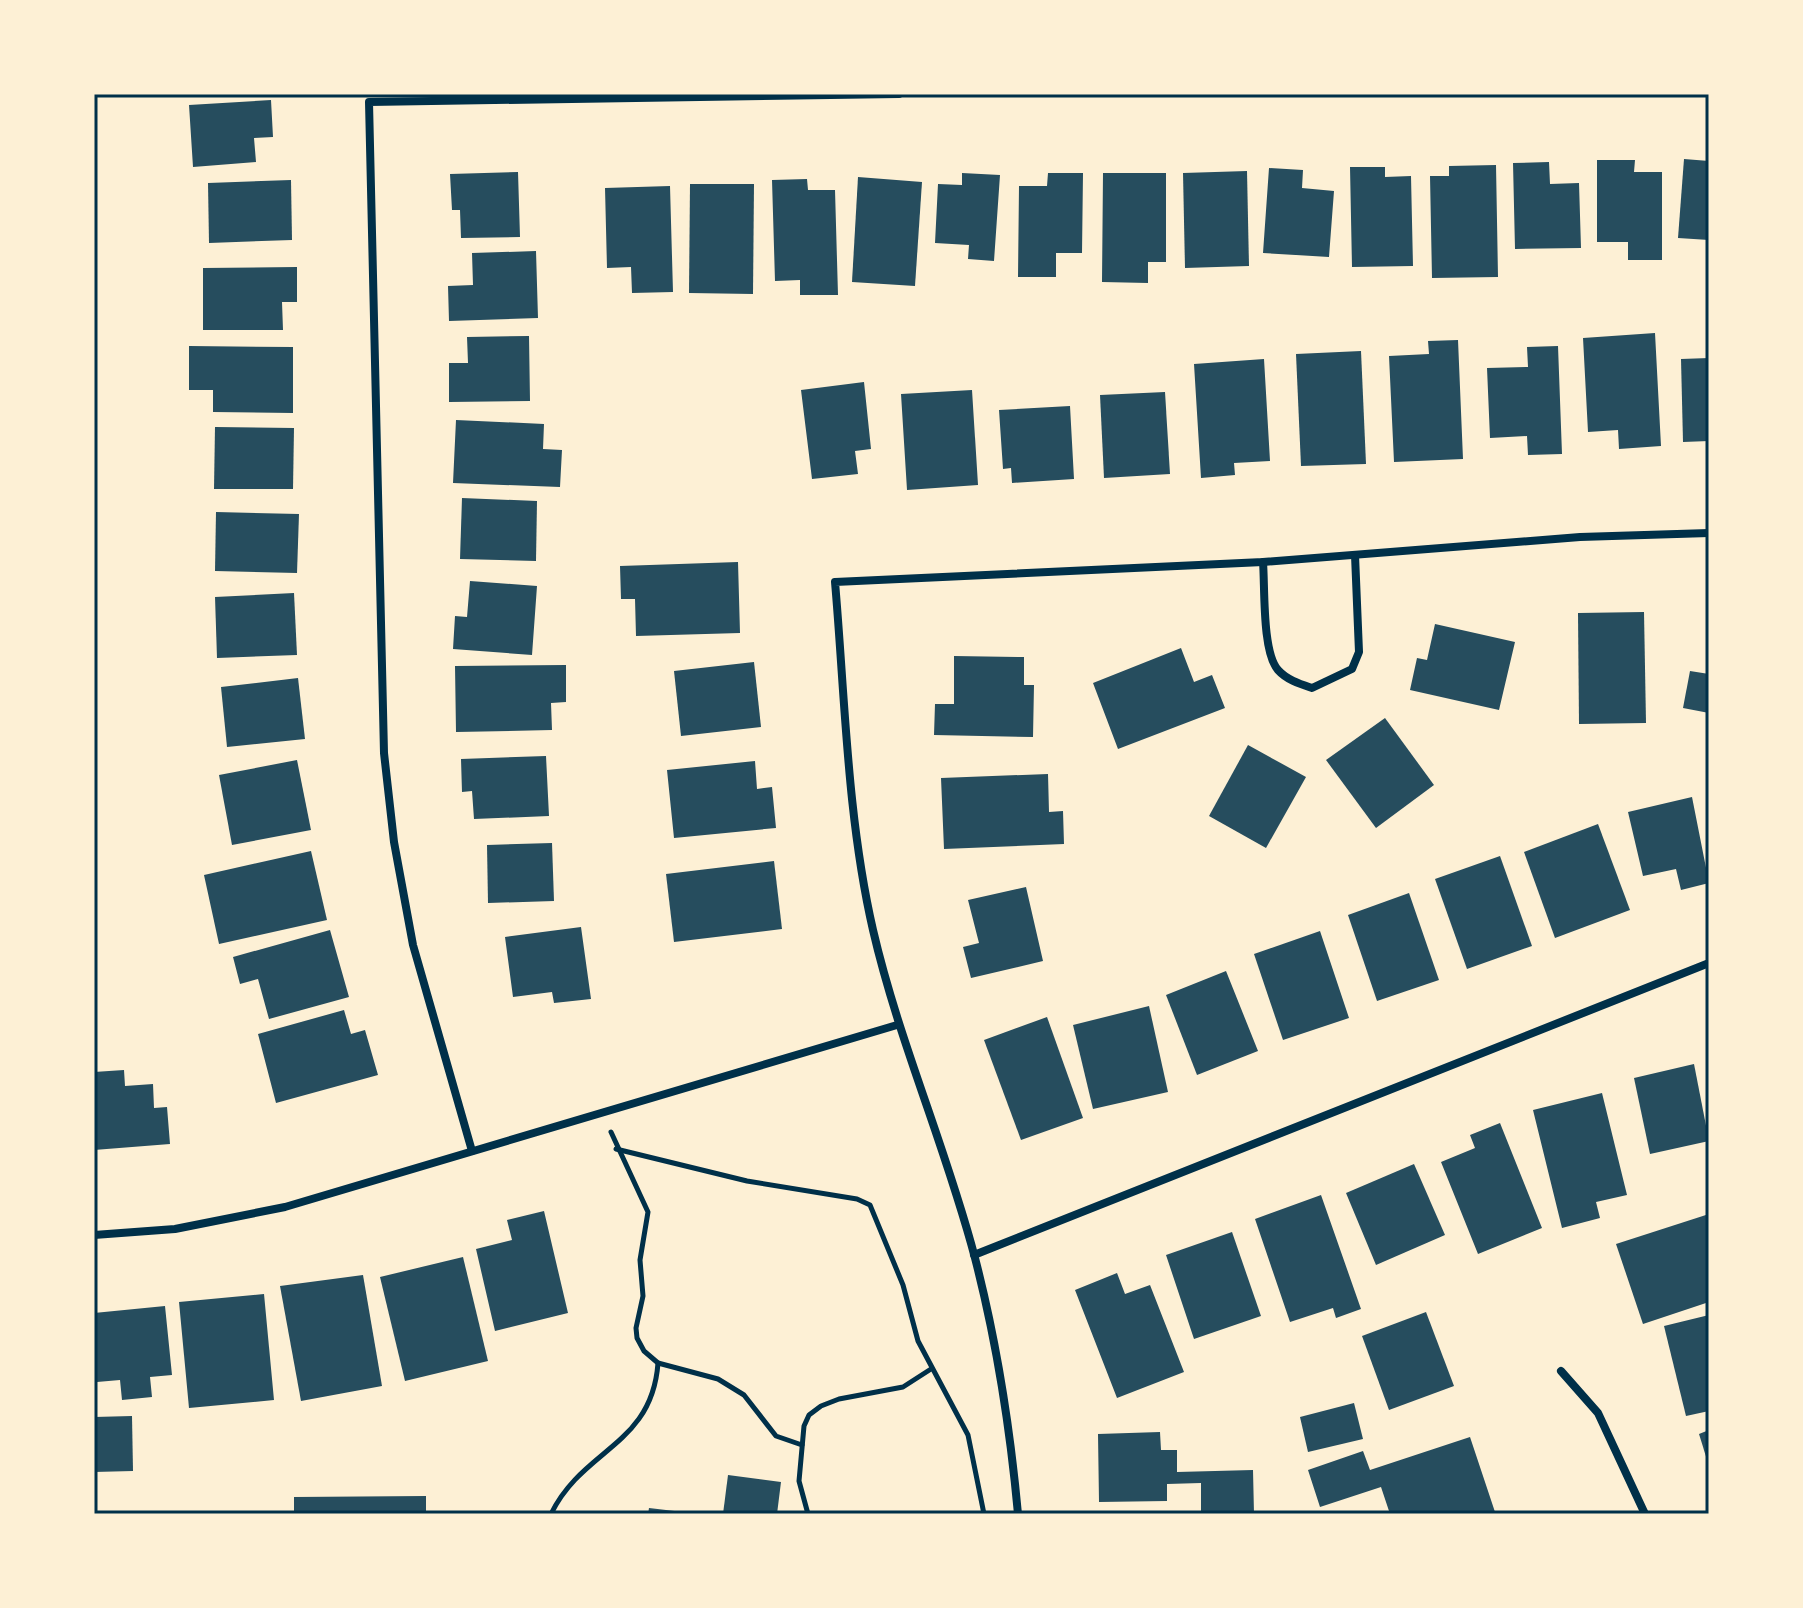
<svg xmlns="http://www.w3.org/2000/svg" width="1803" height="1608" font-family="Cabin,sans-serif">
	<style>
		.building { fill: #264d5e }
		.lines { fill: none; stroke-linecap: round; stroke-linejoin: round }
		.path { stroke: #003049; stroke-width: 5 }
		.minor { stroke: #003049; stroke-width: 8 }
		.neatline { fill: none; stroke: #003049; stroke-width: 3 }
	</style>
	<rect width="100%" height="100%" fill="#fdf0d5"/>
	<!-- building -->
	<g class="building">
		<polygon points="271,100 273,137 254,138 256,162 193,167 189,105"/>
		<polygon points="1684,159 1709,161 1709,240 1678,238"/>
		<polygon points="1597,160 1635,160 1634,172 1662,172 1662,260 1628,260 1628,242 1597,242"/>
		<polygon points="1549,162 1550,184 1579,183 1581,248 1515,249 1513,163"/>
		<polygon points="1496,165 1498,277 1432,278 1430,176 1449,176 1449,166"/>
		<polygon points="1350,167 1385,167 1385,177 1411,176 1413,266 1352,267"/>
		<polygon points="1269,168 1303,170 1302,188 1334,191 1329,257 1263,253"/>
		<polygon points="1247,171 1249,266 1185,268 1183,173"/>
		<polygon points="518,172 520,237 461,238 460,210 452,210 450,174"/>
		<polygon points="962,173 1000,175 994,261 968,259 969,245 935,243 938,184 962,185"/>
		<polygon points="1048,173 1083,173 1082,253 1056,253 1056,277 1018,277 1019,186 1047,186"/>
		<polygon points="1103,173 1166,173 1166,262 1148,262 1148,283 1102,282"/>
		<polygon points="858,177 922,182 915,286 852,282"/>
		<polygon points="807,179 808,190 835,190 838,295 800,295 800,280 775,281 772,180"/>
		<polygon points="291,180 292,240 209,243 208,183"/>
		<polygon points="690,184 754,184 753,294 689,293"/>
		<polygon points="670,186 673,292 632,293 631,267 607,268 605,188"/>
		<polygon points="536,251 538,318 449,321 448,286 473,285 472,253"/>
		<polygon points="297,267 297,302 282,302 283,330 203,330 203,268"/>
		<polygon points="1655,333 1661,446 1619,449 1618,430 1588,432 1583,338"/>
		<polygon points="529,336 530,401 449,402 449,363 468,363 467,337"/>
		<polygon points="1458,340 1463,459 1394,462 1389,356 1429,354 1428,341"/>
		<polygon points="189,346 293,347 293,413 213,412 213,390 189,390"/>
		<polygon points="1558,346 1562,454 1528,455 1527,436 1490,438 1487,368 1528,367 1527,347"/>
		<polygon points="1361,351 1366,464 1301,466 1296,354"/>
		<polygon points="1709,358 1709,441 1683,442 1681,359"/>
		<polygon points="1264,359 1270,461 1234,463 1235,475 1201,478 1194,364"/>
		<polygon points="864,382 871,449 855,451 858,474 812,479 801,390"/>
		<polygon points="972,390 978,485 907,490 901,394"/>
		<polygon points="1165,392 1170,474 1104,478 1100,395"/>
		<polygon points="1070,406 1074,479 1012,483 1011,468 1003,469 999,410"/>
		<polygon points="456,420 544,424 543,449 562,450 560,487 453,483"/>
		<polygon points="215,427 294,428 293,489 214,489"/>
		<polygon points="462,498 537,501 536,561 460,559"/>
		<polygon points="216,512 299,514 297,573 215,571"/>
		<polygon points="738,562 740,633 636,636 635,599 621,599 620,566"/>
		<polygon points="470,581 537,586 532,655 453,649 455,616 467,617"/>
		<polygon points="294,593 297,655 217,658 215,597"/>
		<polygon points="1644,612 1646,723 1579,724 1578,613"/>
		<polygon points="1435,624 1515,642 1499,710 1410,690 1417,658 1427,660"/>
		<polygon points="1181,648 1194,682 1212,675 1225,708 1118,749 1093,683"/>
		<polygon points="954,656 1024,657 1024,685 1034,685 1033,737 934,735 935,704 954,704"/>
		<polygon points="754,662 761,727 681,736 674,671"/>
		<polygon points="566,665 566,702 551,703 552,730 456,732 455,666"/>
		<polygon points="1690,671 1709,674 1709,713 1683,708"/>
		<polygon points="298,678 305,739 227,747 221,687"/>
		<polygon points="1385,718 1434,785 1376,828 1326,760"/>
		<polygon points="1248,745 1306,777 1266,848 1209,816"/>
		<polygon points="546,756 549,816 474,819 472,791 462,792 461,759"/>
		<polygon points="297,760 311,830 232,845 219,775"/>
		<polygon points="755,761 757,789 772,787 776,828 674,838 667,770"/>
		<polygon points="1048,774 1049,812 1063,811 1064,844 944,849 941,778"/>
		<polygon points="1692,797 1709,883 1681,890 1676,869 1643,876 1628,812"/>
		<polygon points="1598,824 1630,910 1555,938 1524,852"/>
		<polygon points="552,843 554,901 488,903 487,845"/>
		<polygon points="311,851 327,920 219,944 204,875"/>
		<polygon points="1500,856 1532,946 1467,969 1435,879"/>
		<polygon points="774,861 782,929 674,942 666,874"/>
		<polygon points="1026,887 1043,961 971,978 963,947 979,943 968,900"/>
		<polygon points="1409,893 1439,980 1377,1001 1348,915"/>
		<polygon points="581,927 591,999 554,1003 552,992 513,997 505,937"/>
		<polygon points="330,930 349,997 269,1019 258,979 240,984 233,957"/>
		<polygon points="1320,931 1349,1018 1283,1040 1254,954"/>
		<polygon points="1226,971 1258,1051 1197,1075 1166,995"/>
		<polygon points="1149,1006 1168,1092 1093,1109 1073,1025"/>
		<polygon points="344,1010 351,1034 365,1030 378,1075 276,1103 258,1034"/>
		<polygon points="1047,1017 1083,1118 1021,1140 984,1040"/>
		<polygon points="1694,1064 1709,1141 1650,1154 1634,1078"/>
		<polygon points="124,1070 125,1086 153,1084 154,1108 167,1107 170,1144 94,1150 94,1072"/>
		<polygon points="1602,1093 1627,1195 1596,1202 1600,1218 1562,1228 1533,1110"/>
		<polygon points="1500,1123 1542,1228 1478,1254 1441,1162 1475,1148 1470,1135"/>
		<polygon points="1414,1164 1445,1235 1376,1265 1346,1193"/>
		<polygon points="1321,1195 1361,1309 1336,1318 1333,1308 1290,1322 1255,1219"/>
		<polygon points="544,1211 568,1313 495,1331 476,1249 512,1240 507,1220"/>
		<polygon points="1709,1214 1709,1302 1643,1324 1616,1244"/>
		<polygon points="1232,1232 1261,1316 1194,1339 1166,1255"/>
		<polygon points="463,1257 488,1361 405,1381 380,1277"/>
		<polygon points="1117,1273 1125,1294 1150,1285 1184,1372 1117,1398 1075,1290"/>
		<polygon points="363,1275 382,1386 301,1401 280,1286"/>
		<polygon points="264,1294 274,1400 189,1408 179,1302"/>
		<polygon points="165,1306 172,1375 150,1377 152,1397 122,1400 120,1380 97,1382 94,1313"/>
		<polygon points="1426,1312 1454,1386 1389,1410 1362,1336"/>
		<polygon points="1709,1315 1709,1411 1686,1416 1664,1326"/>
		<polygon points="1354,1403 1363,1439 1308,1452 1300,1417"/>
		<polygon points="132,1416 133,1471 94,1472 94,1417"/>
		<polygon points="1709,1430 1709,1462 1708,1463 1699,1434"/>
		<polygon points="1160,1432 1161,1450 1177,1450 1177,1472 1253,1470 1254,1514 1201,1514 1201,1483 1167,1484 1167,1501 1099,1502 1098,1434"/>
		<polygon points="1470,1437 1495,1512 1488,1514 1382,1514 1389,1511 1381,1487 1320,1507 1308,1470 1363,1451 1370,1470"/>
		<polygon points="728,1475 781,1482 777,1514 723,1514"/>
		<polygon points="426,1496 426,1514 294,1514 294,1497"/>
		<polygon points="649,1508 683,1512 683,1514 648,1514"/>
	</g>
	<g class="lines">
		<!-- path -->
		<g class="path">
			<polyline points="611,1132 648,1212 640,1260 643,1296 636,1328 637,1338 644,1351 658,1363 718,1379 744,1395 776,1436 802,1445"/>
			<polyline points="616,1149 747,1181 857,1199 870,1205 903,1285 918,1341 968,1435 984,1514"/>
			<path d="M551,1514c32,-66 101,-68 107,-151"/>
			<polyline points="808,1514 799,1481 804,1426 809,1415 821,1406 839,1399 903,1387 931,1369"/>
		</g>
		<!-- minor -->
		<g class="minor">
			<path d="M1263,562c2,25 -1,90 15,108 9,10 22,14 34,18l40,-19 7,-17 -4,-97"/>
			<polyline points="472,1151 413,945 394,842 384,753 369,102 899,94"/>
			<polyline points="94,1235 175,1229 285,1207 897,1025"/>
			<polyline points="974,1255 1709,963"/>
			<polyline points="1561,1371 1598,1413 1645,1514"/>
			<path d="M1018,1514c-8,-87 -21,-171 -43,-256 -29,-111 -76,-216 -102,-328 -26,-113 -28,-233 -38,-348l428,-20 317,-25 129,-4"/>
		</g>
	</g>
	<!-- border -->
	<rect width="1803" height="1608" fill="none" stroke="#fdf0d5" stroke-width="192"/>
	<rect x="96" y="96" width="1611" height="1416" class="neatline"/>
</svg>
